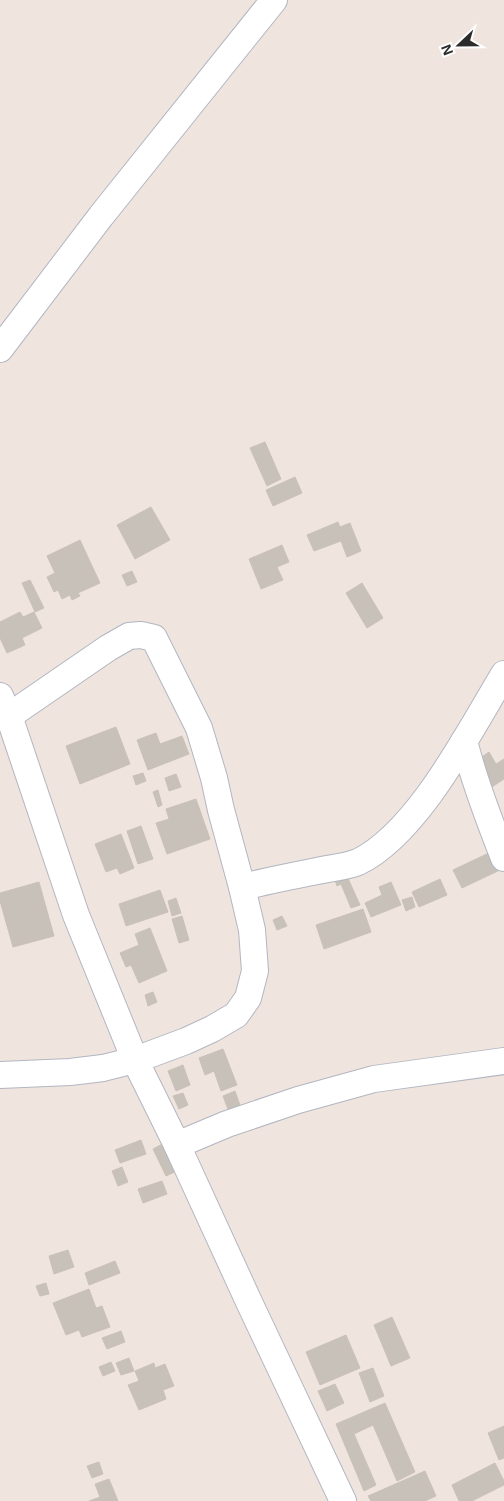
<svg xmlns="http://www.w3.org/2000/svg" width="504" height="1501" font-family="Helvetica,sans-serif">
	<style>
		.building { fill: #c7c1b9; stroke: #cbc1b7 }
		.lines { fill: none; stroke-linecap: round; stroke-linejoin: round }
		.minor-casing { stroke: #b2b6c1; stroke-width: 28 }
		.minor { stroke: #fff; stroke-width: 26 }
	</style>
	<rect width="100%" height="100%" fill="#efe5de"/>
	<!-- building -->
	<g class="building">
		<polygon points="265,442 281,479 267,486 250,448"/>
		<polygon points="295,477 302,493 273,506 266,490"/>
		<polygon points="151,507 170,540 135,559 117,525"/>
		<polygon points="338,522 340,527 350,523 361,551 347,557 341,541 314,551 307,535"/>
		<polygon points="80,540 100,583 78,593 80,596 72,600 70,595 62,599 58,590 54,592 47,577 55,573 47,556"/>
		<polygon points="282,545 289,562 277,567 283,580 261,589 249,559"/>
		<polygon points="132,571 137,582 127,586 122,575"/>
		<polygon points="30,580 44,608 35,612 22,583"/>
		<polygon points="362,583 383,618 367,628 346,593"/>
		<polygon points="20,612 23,617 34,612 42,628 22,638 25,645 7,653 0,638 0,622"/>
		<polygon points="116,727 130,764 80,784 66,746"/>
		<polygon points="156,733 160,744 182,736 189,754 148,770 137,740"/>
		<polygon points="489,752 496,764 504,759 504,779 492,787 476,761"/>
		<polygon points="143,773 146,781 136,785 133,776"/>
		<polygon points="176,774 181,787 169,791 165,778"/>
		<polygon points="158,790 162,805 158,807 153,792"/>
		<polygon points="196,799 210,839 167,854 156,823 169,819 166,809"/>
		<polygon points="141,826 153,859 138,864 127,831"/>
		<polygon points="121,834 134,868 120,874 117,868 106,872 95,844"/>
		<polygon points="493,851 502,869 462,888 453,870"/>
		<polygon points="333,874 346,874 360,905 351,908 341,884 337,886"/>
		<polygon points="440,879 447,895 419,907 412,892"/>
		<polygon points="39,882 54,936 13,947 0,901 0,893"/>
		<polygon points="391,882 401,905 371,917 365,903 382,895 379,887"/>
		<polygon points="160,890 168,912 126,926 119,904"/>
		<polygon points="412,897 415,907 406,911 402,900"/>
		<polygon points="176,898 181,913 172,916 168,901"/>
		<polygon points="363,909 371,932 324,949 316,925"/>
		<polygon points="182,916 189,940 179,943 172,919"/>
		<polygon points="282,916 287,926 277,930 273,920"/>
		<polygon points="150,928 167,971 139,983 131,965 126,967 120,953 139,945 135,934"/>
		<polygon points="153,992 157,1002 148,1006 145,995"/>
		<polygon points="223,1049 237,1085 221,1091 214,1071 205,1075 199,1058"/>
		<polygon points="183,1065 190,1085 176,1091 168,1071"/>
		<polygon points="235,1091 241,1108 229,1112 223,1096"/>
		<polygon points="183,1093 188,1105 179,1109 173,1096"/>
		<polygon points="141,1140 146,1154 120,1163 115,1150"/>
		<polygon points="166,1142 179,1170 166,1176 153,1149"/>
		<polygon points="122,1167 128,1182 118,1186 112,1171"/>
		<polygon points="162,1181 167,1194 143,1203 138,1189"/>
		<polygon points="68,1250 74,1267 54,1274 49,1256"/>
		<polygon points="115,1261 120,1273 89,1285 85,1273"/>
		<polygon points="46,1283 49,1294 40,1296 36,1286"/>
		<polygon points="89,1289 96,1308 102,1306 110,1327 82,1337 79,1330 66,1335 53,1303"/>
		<polygon points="392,1317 410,1358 391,1366 374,1325"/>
		<polygon points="121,1331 125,1342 107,1349 102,1338"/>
		<polygon points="346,1335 360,1368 320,1385 306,1352"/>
		<polygon points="129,1358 134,1371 121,1375 116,1363"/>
		<polygon points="111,1362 115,1371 103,1376 99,1367"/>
		<polygon points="154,1363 155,1368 165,1364 174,1386 163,1390 166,1399 139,1410 128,1385 139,1381 135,1371"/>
		<polygon points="373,1368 384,1396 370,1402 359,1373"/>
		<polygon points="335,1384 344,1403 327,1411 318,1391"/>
		<polygon points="385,1403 415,1472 397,1481 373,1425 354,1434 376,1485 364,1491 336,1424"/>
		<polygon points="504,1426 504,1458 499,1460 488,1433"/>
		<polygon points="99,1462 103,1474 92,1478 87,1466"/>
		<polygon points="495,1463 504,1481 504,1485 472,1501 459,1501 452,1485"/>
		<polygon points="425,1471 436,1496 425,1501 371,1501 368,1496"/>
		<polygon points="109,1479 118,1501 89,1501 100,1497 95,1484"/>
	</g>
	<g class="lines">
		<defs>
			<g id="minor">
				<polyline points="0,349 101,216 274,0"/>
				<polyline points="0,696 9,716 76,915 135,1060 177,1145 249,1302 343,1501"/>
				<path d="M464,741c10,40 25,79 40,117"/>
				<path d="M242,887c25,-6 50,-11 75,-16 13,-3 29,-4 41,-9 60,-29 112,-132 146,-188"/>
				<polyline points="0,1075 70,1072 103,1068 135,1060 186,1041 212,1029 236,1015 248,998 255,971 252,930 242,887 221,810 214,778 199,728 154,638 141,635 129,636 108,648 9,716"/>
				<polyline points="177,1145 227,1124 298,1100 374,1079 504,1061"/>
			</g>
		</defs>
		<!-- minor casing -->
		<use href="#minor" class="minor-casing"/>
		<!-- minor -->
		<use href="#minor" class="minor"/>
	</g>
	<!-- north arrow -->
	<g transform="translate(459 45) rotate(248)" stroke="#ffffff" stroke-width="4" paint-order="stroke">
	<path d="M0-4L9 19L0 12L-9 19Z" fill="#2c2c2c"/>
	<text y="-8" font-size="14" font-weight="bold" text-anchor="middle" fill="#2c2c2c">N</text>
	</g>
</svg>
